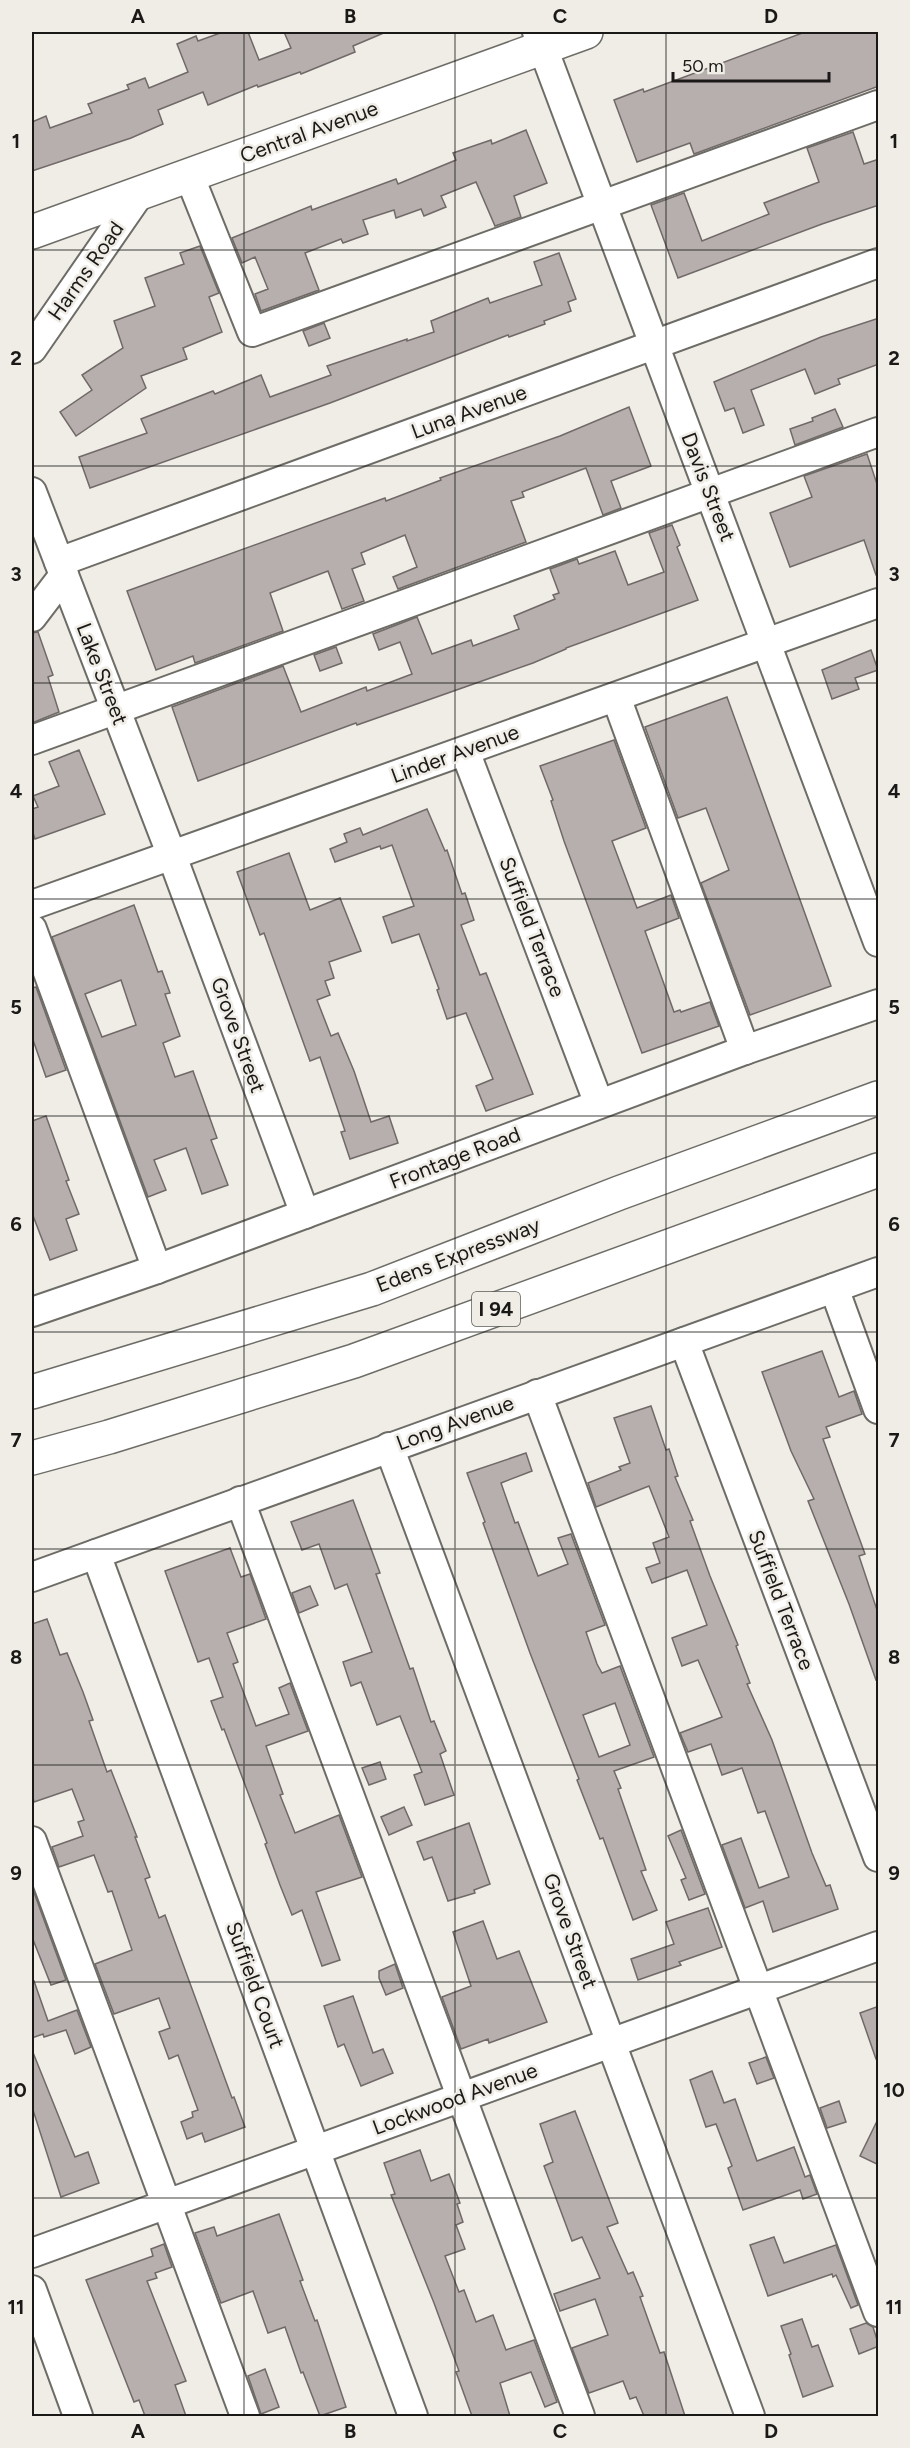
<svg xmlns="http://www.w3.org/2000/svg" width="910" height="2448" font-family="Figtree,sans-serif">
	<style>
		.building { fill: #b7afae; stroke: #706968; stroke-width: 1.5; fill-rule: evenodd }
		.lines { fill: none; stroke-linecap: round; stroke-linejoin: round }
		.minor-casing { stroke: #6e6c66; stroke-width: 32 }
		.major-casing { stroke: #6e6c66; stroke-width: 36 }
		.highway-casing { stroke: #6e6c66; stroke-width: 36 }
		.minor { stroke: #fff; stroke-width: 28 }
		.major { stroke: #fff; stroke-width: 33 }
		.highway { stroke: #fff; stroke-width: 33 }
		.grid { fill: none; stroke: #1a1917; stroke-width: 1.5; stroke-opacity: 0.55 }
		.labels { text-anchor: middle; stroke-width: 5; stroke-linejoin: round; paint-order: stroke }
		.shield { fill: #efede6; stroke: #5a5955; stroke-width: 1.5 }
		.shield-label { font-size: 20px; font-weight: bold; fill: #1a1917 }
		.street-label { font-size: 21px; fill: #1a1917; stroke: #efede6 }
		.neatline { fill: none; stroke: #1a1917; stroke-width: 2 }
		.grid-label { font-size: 20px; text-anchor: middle; font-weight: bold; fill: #1a1917 }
	</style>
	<rect width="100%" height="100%" fill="#efede6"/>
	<!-- building -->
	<g class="building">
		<polygon points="223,32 248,32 259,60 291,48 284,32 386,32 353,46 355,52 301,74 300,72 258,87 257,85 208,105 203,92 158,110 163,124 131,138 32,171 32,122 46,116 50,128 92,113 88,104 129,89 127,85 145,78 149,88 188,72 177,44 196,36 198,41"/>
		<polygon points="805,32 879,32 879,86 694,154 690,143 637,162 614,100 643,89 644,92"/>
		<polygon points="526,130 547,183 514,196 521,217 495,226 476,182 441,196 446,207 424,216 421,209 396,218 394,210 363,220 368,234 343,243 341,239 305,253 319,290 261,311 255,294 268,289 255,257 242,263 232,238 311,206 312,210 396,179 398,184 456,160 453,153 491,140 492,144"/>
		<polygon points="853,132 864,164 879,159 879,205 822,224 678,278 651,205 684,193 702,241 769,214 764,203 819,182 807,148"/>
		<polygon points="200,246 219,293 209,297 222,332 183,348 187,359 141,376 146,388 76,436 60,412 92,390 82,375 123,348 114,321 155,306 145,278 184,264 180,253"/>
		<polygon points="559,253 576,299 568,302 571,311 544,321 545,324 509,337 508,335 330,403 90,488 79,457 147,433 141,419 213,391 215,394 261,375 270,397 331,375 327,366 407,339 407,341 434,332 431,321 488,298 490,303 542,285 534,262"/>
		<polygon points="879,318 879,364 838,379 840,384 815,394 805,369 751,390 764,425 743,433 734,408 725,411 714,382 821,337"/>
		<polygon points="324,323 330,338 309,346 303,331"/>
		<polygon points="629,407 651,466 611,481 621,508 603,515 586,468 522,492 524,497 511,501 526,542 398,589 393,577 417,567 405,535 361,553 365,564 352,569 364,601 342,609 328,571 270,593 283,631 195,663 193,656 156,670 127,591 385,498 386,501 441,480 440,478 560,436"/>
		<polygon points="835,409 843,427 795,445 790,429 813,421 812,418"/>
		<polygon points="867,454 879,490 879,575 876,575 864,540 790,567 770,513 812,497 804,476"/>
		<polygon points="672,525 680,545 677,547 698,600 566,648 566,649 533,663 357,725 356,723 198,781 172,707 283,666 301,712 366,687 367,691 412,674 400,642 379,650 373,634 417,617 432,654 471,640 473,646 519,629 514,616 555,599 553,595 559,593 550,569 577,559 579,564 615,551 628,585 664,572 649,533"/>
		<polygon points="38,632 53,675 48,677 59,712 32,723 32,633"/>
		<polygon points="336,647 342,663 320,671 314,655"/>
		<polygon points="871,650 878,670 855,678 859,689 832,699 822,670"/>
		<polygon points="727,697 831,986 750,1015 701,883 729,870 706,808 678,818 645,727"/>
		<polygon points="614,740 646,828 612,841 637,908 671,895 679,918 645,931 674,1012 680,1010 681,1012 710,1002 719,1026 642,1053 564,841 551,801 553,800 540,766"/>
		<polygon points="79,750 105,814 35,839 32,830 32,809 38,807 33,796 59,786 49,762"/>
		<polygon points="427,809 445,851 447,850 462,894 465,893 474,920 461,925 480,975 486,973 533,1094 486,1111 476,1086 493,1079 466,1013 447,1019 437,990 439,989 419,934 392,943 383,917 414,906 392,845 381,849 380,846 335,862 330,849 347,842 344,834 360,828 363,835"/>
		<polygon points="289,853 310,910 340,898 361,951 329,962 334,978 325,981 330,995 317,1000 331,1036 338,1033 354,1071 371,1122 389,1116 398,1143 350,1159 341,1132 345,1131 320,1057 310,1061 264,933 260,935 237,872"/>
		<path d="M134,905l24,67 4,-1 8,22 -5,1 15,42 -17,7 12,34 18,-6 24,67 -6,2 17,45 -26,9 -16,-46 -32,12 12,30 -18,7 -96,-260zM121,980l15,45 -34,12 -17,-43z"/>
		<polygon points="36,987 66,1070 46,1077 32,1037 32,988"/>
		<polygon points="46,1116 69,1180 66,1181 79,1214 66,1219 77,1250 50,1260 32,1213 32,1121"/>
		<polygon points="822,1351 839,1397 854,1391 862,1414 826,1427 830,1437 823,1439 865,1554 859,1556 879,1616 879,1679 876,1680 849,1604 808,1501 814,1499 791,1451 762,1372"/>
		<polygon points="651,1406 666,1450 669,1449 678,1476 675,1477 693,1520 690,1521 710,1576 738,1645 736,1646 750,1683 747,1684 772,1740 812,1853 826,1886 830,1885 838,1909 773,1932 763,1901 745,1908 722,1845 741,1838 759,1888 789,1877 765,1811 758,1813 742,1768 722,1775 711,1744 688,1752 680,1733 722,1717 698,1660 682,1666 672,1638 707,1625 687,1570 652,1583 646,1568 660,1563 653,1543 669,1537 649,1486 596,1507 588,1483 621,1470 619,1467 630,1463 614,1418"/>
		<path d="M526,1453l6,18 -31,12 14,40 3,-1 20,54 30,-12 -10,-26 13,-4 34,91 -19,7 11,32 5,9 18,-7 34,91 -40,14 7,17 -3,1 28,81 -5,1 16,39 -24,10 -30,-82 -3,1 -23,-59 2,-1 -49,-126 -47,-130 2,-1 -18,-49zM615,1703l15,42 -31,12 -16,-42z"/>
		<polygon points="353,1500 380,1573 376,1574 410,1669 413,1668 431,1722 434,1721 446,1751 440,1754 454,1795 425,1805 414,1775 422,1772 400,1716 377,1725 361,1682 351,1686 343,1662 372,1652 347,1584 335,1589 319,1544 302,1550 291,1522"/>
		<polygon points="230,1548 241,1577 250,1574 266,1619 227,1633 238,1662 233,1664 256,1726 289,1714 279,1688 290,1683 308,1731 266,1746 283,1794 280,1795 295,1833 339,1815 362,1877 316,1892 340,1960 322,1966 302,1910 292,1915 280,1885 265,1844 267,1843 224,1729 222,1730 211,1701 223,1697 209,1658 198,1662 165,1571"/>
		<polygon points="310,1586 318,1605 299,1613 292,1593"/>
		<polygon points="47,1619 60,1655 67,1653 83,1692 93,1720 89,1721 107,1772 111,1770 137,1837 135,1837 150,1877 145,1879 159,1918 165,1915 232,2098 234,2097 245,2127 205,2142 202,2133 187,2139 181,2122 193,2117 192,2112 198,2110 178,2055 169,2059 159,2032 170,2028 159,1998 114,2014 95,1964 132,1950 112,1891 108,1892 94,1855 59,1867 52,1847 83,1836 78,1822 84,1820 72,1789 34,1802 32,1793 32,1624"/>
		<polygon points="380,1762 386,1779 369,1785 362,1768"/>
		<polygon points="404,1807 412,1825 389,1835 381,1817"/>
		<polygon points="469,1823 490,1884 474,1890 475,1893 448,1901 432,1857 424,1860 417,1842"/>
		<polygon points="681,1830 705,1894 689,1900 681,1880 686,1878 668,1836"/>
		<polygon points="32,1887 66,1980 51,1985 32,1937"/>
		<polygon points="708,1908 722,1947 679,1962 681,1965 638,1980 631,1959 674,1944 666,1922"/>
		<polygon points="483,1921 497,1959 519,1951 547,2022 489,2043 488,2039 461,2049 442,1997 471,1986 453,1932"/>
		<polygon points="395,1964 403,1988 386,1995 379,1978 379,1971"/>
		<polygon points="34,1981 48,2021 77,2010 91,2047 75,2054 66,2030 44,2037 43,2034 32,2038 32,1982"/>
		<polygon points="353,1996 373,2053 383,2049 393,2073 361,2086 344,2044 338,2047 324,2006"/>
		<polygon points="879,2006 879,2059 876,2059 860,2013"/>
		<polygon points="32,2050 75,2157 88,2152 99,2183 61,2197 32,2107"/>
		<polygon points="766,2057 774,2078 757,2084 749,2063"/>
		<polygon points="712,2071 724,2103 735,2099 757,2161 794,2147 805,2177 810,2175 817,2194 803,2199 800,2190 743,2210 728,2168 732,2166 716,2124 706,2127 690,2080"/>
		<polygon points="839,2101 846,2122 827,2128 820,2108"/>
		<polygon points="575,2111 618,2223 607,2227 628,2274 633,2272 643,2296 640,2297 660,2353 664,2352 685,2416 644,2416 636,2397 630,2399 623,2381 589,2393 572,2348 608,2335 595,2299 560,2311 554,2294 600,2278 582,2237 572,2241 544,2166 553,2162 540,2124"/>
		<polygon points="879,2117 879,2165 860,2156"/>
		<polygon points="420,2150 431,2181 449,2174 460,2203 457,2204 463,2222 456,2225 465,2249 445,2256 459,2292 464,2290 476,2322 493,2315 506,2350 534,2340 557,2402 545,2407 531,2372 500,2383 510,2416 472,2416 456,2372 459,2371 434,2303 391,2195 395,2194 384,2163"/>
		<polygon points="279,2214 303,2280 300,2281 315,2321 317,2320 346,2407 320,2416 303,2372 301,2373 285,2327 268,2333 253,2291 221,2303 195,2233 214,2227 217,2236"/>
		<polygon points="774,2237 784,2263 836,2245 858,2305 851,2308 836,2275 833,2277 832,2274 768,2296 750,2245"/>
		<polygon points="164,2244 172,2267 155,2273 157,2278 147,2281 186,2381 175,2385 186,2416 145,2416 139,2400 134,2402 86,2280 153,2256 151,2249"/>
		<polygon points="802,2319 812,2347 818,2345 833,2386 803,2397 789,2355 791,2354 781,2326"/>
		<polygon points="866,2323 873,2327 879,2346 859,2354 850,2329"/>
		<polygon points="265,2369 279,2407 261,2414 248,2376"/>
	</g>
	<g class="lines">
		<defs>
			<g id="minor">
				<polyline points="537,32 878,942"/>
				<polyline points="189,175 252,332 878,105"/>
				<polyline points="32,349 140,193"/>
				<polyline points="32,492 172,856 305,1214"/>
				<polyline points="59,562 878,263"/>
				<polyline points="32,617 64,575"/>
				<polyline points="616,697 745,1050"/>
				<polyline points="32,740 878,432"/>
				<polyline points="465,751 599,1104"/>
				<polyline points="32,905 878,603"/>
				<polyline points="32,929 157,1269"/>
				<polyline points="834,1288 878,1409"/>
				<polyline points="32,1312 157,1269 745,1050 878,1004"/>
				<polyline points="684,1342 878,1857"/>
				<polyline points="537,1394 878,2312"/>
				<polyline points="389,1447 750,2416"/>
				<polyline points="240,1501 580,2416"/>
				<polyline points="96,1554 413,2416"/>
				<polyline points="32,1577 878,1272"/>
				<polyline points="32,1841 245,2416"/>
				<polyline points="32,2253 878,1946"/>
				<polyline points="32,2290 78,2416"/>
			</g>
			<polyline id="major" points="32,232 586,32"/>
			<g id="highway">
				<polyline points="32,1392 372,1289 619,1193 878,1098"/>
				<polyline points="32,1458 109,1437 354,1361 878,1170"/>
			</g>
		</defs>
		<!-- minor casing -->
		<use href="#minor" class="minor-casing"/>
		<!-- major casing -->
		<use href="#major" class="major-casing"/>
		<!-- highway casing -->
		<use href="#highway" class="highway-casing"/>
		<!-- minor -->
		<use href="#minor" class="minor"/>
		<!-- major -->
		<use href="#major" class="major"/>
		<!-- highway -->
		<use href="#highway" class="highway"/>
	</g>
	<!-- grid -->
	<path class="grid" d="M244,32v2384M455,32v2384M666,32v2384M32,250h846M32,466h846M32,683h846M32,899h846M32,1116h846M32,1332h846M32,1549h846M32,1765h846M32,1982h846M32,2198h846"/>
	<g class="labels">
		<!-- shield labels -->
		<rect class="shield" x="472" y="1292" width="48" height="34" rx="4.5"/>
		<g class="shield-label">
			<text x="496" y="1316">I 94</text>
		</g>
		<!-- street labels -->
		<g class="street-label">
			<text transform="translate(309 132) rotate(-20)" y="7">Central Avenue</text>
			<text transform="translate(86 271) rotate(-55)" y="7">Harms Road</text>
			<text transform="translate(469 412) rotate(-20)" y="7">Luna Avenue</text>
			<text transform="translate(708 487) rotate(69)" y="7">Davis Street</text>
			<text transform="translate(102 674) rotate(69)" y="7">Lake Street</text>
			<text transform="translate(455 754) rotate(-20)" y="7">Linder Avenue</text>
			<text transform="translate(532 927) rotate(69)" y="7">Suffield Terrace</text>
			<text transform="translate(238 1035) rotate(70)" y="7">Grove Street</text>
			<text transform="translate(455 1158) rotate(-21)" y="7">Frontage Road</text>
			<text transform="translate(458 1255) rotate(-21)" y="7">Edens Expressway</text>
			<text transform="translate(455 1423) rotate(-20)" y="7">Long Avenue</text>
			<text transform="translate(781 1600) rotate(69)" y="7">Suffield Terrace</text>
			<text transform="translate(570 1931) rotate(70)" y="7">Grove Street</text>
			<text transform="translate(255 1985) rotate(70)" y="7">Suffield Court</text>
			<text transform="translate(455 2099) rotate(-20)" y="7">Lockwood Avenue</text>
		</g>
	</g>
	<!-- border -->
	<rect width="910" height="2448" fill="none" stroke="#efede6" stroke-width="66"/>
	<!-- scale -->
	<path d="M673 72v9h156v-9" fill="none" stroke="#1a1917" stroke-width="3"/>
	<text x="682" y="72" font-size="18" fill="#1a1917" stroke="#efede6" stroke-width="4.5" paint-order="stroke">50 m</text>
	<rect x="33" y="33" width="844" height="2382" class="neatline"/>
	<g class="grid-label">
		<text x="138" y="23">A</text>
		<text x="350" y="23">B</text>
		<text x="560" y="23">C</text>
		<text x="771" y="23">D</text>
		<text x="16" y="148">1</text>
		<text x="894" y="148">1</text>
		<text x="16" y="365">2</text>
		<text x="894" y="365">2</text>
		<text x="16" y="581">3</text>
		<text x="894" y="581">3</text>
		<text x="16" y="798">4</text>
		<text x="894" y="798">4</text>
		<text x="16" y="1014">5</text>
		<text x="894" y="1014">5</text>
		<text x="16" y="1231">6</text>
		<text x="894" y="1231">6</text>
		<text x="16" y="1447">7</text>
		<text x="894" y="1447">7</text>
		<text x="16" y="1664">8</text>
		<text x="894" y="1664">8</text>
		<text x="16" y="1880">9</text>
		<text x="894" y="1880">9</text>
		<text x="16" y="2097">10</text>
		<text x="894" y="2097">10</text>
		<text x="16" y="2314">11</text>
		<text x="894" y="2314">11</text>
		<text x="138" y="2438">A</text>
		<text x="350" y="2438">B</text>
		<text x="560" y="2438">C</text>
		<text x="771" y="2438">D</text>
	</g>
</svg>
